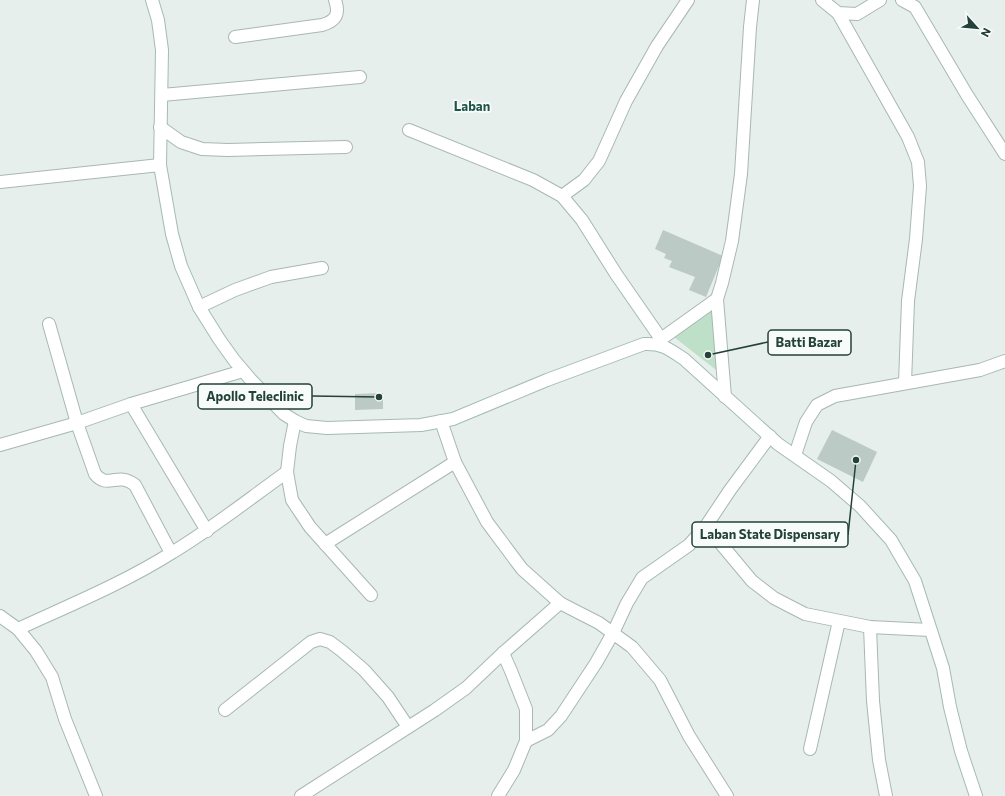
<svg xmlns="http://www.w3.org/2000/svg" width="1005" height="796" font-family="Commissioner,sans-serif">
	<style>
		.green { fill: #bfe0c8 }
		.building { fill: #bbcac4 }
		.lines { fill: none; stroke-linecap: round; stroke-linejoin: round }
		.street-casing { stroke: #a8b8b2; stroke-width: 14 }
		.secondary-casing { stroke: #a4bbb3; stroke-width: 14 }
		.street { stroke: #fff; stroke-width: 12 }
		.secondary { stroke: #fff; stroke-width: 12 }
		.labels { text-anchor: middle; stroke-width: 3.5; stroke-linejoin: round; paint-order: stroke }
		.neighbourhood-label { font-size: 13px; font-weight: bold; fill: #1f5548; stroke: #f7fbf9 }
		.leader { fill: none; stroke: #24423a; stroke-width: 1.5 }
		.callout-dot { fill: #24423a; stroke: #f7fbf9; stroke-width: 1.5 }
		.callout { fill: #f7fbf9; stroke: #24423a; stroke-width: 1.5 }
		.callout-label { font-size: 13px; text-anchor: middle; font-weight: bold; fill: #24423a }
	</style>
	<rect width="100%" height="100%" fill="#e6efeb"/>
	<!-- green -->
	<polygon class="green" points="714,309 720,373 674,337"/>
	<!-- building -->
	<g class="building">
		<polygon points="663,230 723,256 706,297 689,290 695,277 669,267 672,261 664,258 666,254 655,249"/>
		<polygon points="383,393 383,409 355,410 355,394"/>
		<polygon points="832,430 877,452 863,482 817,459"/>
	</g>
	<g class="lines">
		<defs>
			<g id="street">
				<polyline points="822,0 838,13 857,14 880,0"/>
				<polyline points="902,0 915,7 967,95 1005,154"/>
				<polyline points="838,13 908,137 918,162 920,186 916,239 908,301 905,383"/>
				<path d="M235,37l87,-12c14,-4 18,-11 13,-25"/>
				<polyline points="162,95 360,77"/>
				<polyline points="160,127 181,142 202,149 228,150 346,147"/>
				<polyline points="409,130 533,180 562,196 582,220 616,274 661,339"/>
				<polyline points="0,182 160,165"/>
				<polyline points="562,196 584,180 599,161 626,101 657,46 688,0"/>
				<polyline points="717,299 725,397"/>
				<polyline points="199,307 235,290 271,277 322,268"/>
				<path d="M49,324l28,99 18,51c13,16 22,-3 40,11l36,68"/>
				<polyline points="657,344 661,339 717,299 722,283 732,241 741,174 750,27 753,0"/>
				<polyline points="131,404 207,531"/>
				<polyline points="295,421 290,446 287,472 292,500 310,527 371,595"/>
				<polyline points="441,421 455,462 487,522 522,569 560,603 599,623 632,647 660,680 689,736 727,796"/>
				<polyline points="0,445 77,423 131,404 243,371"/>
				<polyline points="795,455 806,422 817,405 835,396 980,370 1005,361"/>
				<polyline points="706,526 752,581 774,598 805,614 870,627 930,630"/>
				<polyline points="325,544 455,462"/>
				<polyline points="0,616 18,629 36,651 52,677 65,719 96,796"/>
				<polyline points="870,627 873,701 879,760 886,796"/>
				<path d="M18,629c52,-24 106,-46 155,-77 40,-24 76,-53 114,-80"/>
				<polyline points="225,710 311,642 320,639 330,642 342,651 364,670 388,697 408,727"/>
				<polyline points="526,741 548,730 561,716 596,663 613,633 627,603 642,578 689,545 706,526 730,490 770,436"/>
				<polyline points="810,749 839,621"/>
				<polyline points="301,796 435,710 466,688 503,653 560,603"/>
				<polyline points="498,796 514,770 526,741 526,709 511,671 503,653"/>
			</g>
			<path id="secondary" d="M152,0l6,20 4,30 -2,115 12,69 9,32 18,41 20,32 15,21 17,20 33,34 11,7 11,5 21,2 94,-3 32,-6 94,-39 97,-36c18,-1 25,5 40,15l94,85 53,37 29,25 31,34 24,41 28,87 7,39 11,44 15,45"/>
		</defs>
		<!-- street casing -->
		<use href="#street" class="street-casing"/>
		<!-- secondary casing -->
		<use href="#secondary" class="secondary-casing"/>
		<!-- street -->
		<use href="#street" class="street"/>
		<!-- secondary -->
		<use href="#secondary" class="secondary"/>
	</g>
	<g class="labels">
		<!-- neighbourhood labels -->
		<g class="neighbourhood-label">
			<text x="472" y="111">Laban</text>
		</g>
	</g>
	<!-- callouts -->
	<path class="leader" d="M708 355L768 342M379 397L312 396M856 460L848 535"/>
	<g class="callout-dot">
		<circle cx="708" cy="355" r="4"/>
		<circle cx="379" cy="397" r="4"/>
		<circle cx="856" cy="460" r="4"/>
	</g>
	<g class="callout">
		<rect x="768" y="330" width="83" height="25" rx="4"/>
		<rect x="198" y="384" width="114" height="25" rx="4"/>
		<rect x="692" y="522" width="156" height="25" rx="4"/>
	</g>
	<g class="callout-label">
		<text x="809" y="347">Batti Bazar</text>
		<text x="255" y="401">Apollo Teleclinic</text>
		<text x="770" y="539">Laban State Dispensary</text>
	</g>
	<!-- north arrow -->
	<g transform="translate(977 28) rotate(117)" stroke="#f7fbf9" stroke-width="3" paint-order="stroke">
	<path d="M0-3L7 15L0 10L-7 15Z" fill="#24423a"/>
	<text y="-6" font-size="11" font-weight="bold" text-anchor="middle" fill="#24423a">N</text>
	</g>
</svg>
